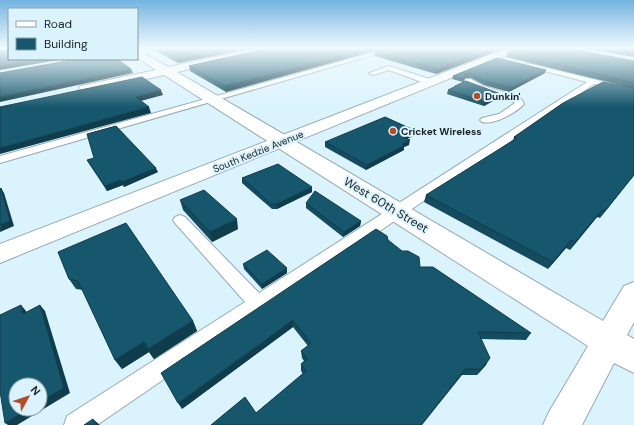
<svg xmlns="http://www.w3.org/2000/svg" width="634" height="425" font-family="'DM Sans',sans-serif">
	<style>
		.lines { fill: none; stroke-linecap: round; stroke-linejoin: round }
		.service-casing { stroke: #94aab4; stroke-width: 2 }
		.minor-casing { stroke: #94aab4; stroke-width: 2 }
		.secondary-casing { stroke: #94aab4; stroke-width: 2 }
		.service { fill: #fff; fill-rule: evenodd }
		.minor { fill: #fff; fill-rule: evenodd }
		.secondary { fill: #fff; fill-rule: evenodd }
		.wall { fill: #144b5e }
		.shaded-wall { fill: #103d4c }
		.building { fill: #17576d; stroke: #103d4c }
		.poi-dot { fill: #b44c28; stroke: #dbf3fd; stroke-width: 1.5 }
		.labels { text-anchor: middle; stroke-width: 4; stroke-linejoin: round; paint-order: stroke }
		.far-poi-label { font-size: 10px; font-weight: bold; fill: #182124; stroke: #dbf3fd; text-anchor: start }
		.far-street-label { font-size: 10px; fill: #182124; stroke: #dbf3fd }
		.street-label { font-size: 12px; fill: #182124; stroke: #dbf3fd }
	</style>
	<rect width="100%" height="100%" fill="#dbf3fd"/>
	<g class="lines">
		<defs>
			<g id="service">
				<polygon points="137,48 147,48 137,51"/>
				<polygon points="389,48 397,48 0,163 0,156"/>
				<polygon points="527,63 634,89 634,93 594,84 97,425 64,425 67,416 245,302 175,223 173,220 175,217 180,215 185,217 259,293 587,82 525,66 524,65"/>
				<polygon points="389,66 433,80 434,82 433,84 427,84 389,70 373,75 369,73"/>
				<path d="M465,79h6l12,7 27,8 12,6 2,4c-8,9 -30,21 -42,18l-2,-2 2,-2 17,-4 16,-11c-15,-10 -34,-10 -50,-20z"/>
			</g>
			<polygon id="minor" points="258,48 274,48 269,51 177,72 603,321 624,286 634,282 634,322 627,335 634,339 634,373 614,363 582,425 543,425 549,412 588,346 164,75 85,93 80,92 79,89 80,86 156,70 137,57 137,50 168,67"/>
			<polygon id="secondary" points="508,48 521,48 519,50 0,263 0,244"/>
		</defs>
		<!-- service casing -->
		<use href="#service" class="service-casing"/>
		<!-- minor casing -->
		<use href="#minor" class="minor-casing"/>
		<!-- secondary casing -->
		<use href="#secondary" class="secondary-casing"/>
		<!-- service -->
		<use href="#service" class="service"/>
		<!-- minor -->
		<use href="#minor" class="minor"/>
		<!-- secondary -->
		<use href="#secondary" class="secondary"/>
	</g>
	<!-- wall -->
	<g class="wall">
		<polygon points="151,48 253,48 178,63"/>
		<polygon points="270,48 226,92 190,71 189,66"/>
		<polygon points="389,48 505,48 436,74 375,56 375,51"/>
		<polygon points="583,48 634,48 634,57"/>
		<polygon points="508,52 634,61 634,175 600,218 597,217 570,250 566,248 548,269 424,202 426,195 513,141 514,137 625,86 506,57"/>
		<polygon points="497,58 545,73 509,92 484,85 471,78 465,78 464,82 500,97 484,106 447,94 448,90 463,82 452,79 453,76"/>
		<polygon points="416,131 415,135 407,139 409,145 404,147 404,150 366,170 325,147 325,142"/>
		<polygon points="87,160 158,172 124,187 123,185 107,191 90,165"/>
		<polygon points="242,178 312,192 277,209 272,209 242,183"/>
		<polygon points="180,200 238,229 212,242 183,210"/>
		<polygon points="306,203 361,221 360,226 343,237 306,208"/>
		<polygon points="388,240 420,267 531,333 526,340 481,339 486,365 477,375 462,375 256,413 303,374 301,371 301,364 304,361 302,358 301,351 308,346 293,327 182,409"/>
		<polygon points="58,252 193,321 197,331 154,359 149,352 122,369 115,360 83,290 76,289 69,279"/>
		<polygon points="243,264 287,273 262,289 244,269"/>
	</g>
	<!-- shaded-wall -->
	<g class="shaded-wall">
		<polygon points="231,48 253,48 178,63 177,59"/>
		<polygon points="369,48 385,48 226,92 225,86"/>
		<polygon points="495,48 505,48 436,74 437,69"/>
		<polygon points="39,59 64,59 0,70 0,66"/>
		<polygon points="131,69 133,73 0,102 0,97"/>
		<polygon points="546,70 545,73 509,92 511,88"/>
		<polygon points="161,90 163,95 137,102 136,97"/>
		<polygon points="501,94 500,97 484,106 485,102"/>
		<polygon points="149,107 151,113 0,154 0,148"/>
		<polygon points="416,131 415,135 402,141 403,137"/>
		<polygon points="410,140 409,145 404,147 404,150 366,170 367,165"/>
		<polygon points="156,168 158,172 124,187 122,182"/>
		<polygon points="634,175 600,218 605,211"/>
		<polygon points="121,180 123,185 107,191 105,186"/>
		<polygon points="312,187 312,192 277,209 277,204"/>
		<polygon points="1,188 4,193 14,226 0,232"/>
		<polygon points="602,210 597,217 570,250 575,242"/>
		<polygon points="237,219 238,229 212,242 210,232"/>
		<polygon points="361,221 360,226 343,237 344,232"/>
		<polygon points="571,240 566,248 548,269 553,262"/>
		<polygon points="287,268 287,273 262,289 262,284"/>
		<polygon points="21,305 26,311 28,320 23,314"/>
		<polygon points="40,305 45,311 70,393 17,425 8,425 5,423 28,409 40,409"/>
		<polygon points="293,320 293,327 182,409 178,403"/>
		<polygon points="193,321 197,331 154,359 149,352 122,369 115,360 144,342"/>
		<polygon points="490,358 486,365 477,375 481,369"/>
		<polygon points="465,369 462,375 422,425 421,425"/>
		<polygon points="93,419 100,425 96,425"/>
	</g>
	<!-- building -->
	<g class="building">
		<polygon points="8,48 9,48 9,59 39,59 0,66 0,51 8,49"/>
		<polygon points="158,48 231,48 177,59"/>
		<polygon points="269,48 369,48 225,86 189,66"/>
		<polygon points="389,48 495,48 437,69 375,51"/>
		<polygon points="519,48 565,48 634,61 634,83 508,52"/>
		<polygon points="608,48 634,48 634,52"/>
		<polygon points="497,58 546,70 511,88 485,81 472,74 465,74 464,79 453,76"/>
		<polygon points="78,59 117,59 131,69 0,97 0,73"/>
		<polygon points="142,77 161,90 136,97 149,107 0,148 0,107"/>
		<polygon points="466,81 501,94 485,102 448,90 456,86 455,86"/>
		<polygon points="603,82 634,88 634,175 605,211 602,210 575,242 571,240 553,262 426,195 517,138 514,137 563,103"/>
		<polygon points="385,117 416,131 403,137 410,140 402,144 405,145 367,165 325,142"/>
		<polygon points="116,126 156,168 122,182 121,180 105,186 87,160 94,158 87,134"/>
		<polygon points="278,164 312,187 277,204 271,204 242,178"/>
		<polygon points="1,188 10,221 0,225 0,189"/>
		<polygon points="204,190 237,219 210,232 180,200"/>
		<polygon points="315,191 361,221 344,232 306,203"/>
		<polygon points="126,223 193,321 148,349 144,342 115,360 78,281 69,279 58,252"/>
		<polygon points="376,229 387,236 388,240 402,251 408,251 419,257 420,267 433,267 531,333 478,332 490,358 481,369 465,369 421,425 211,425 245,397 256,413 306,371 301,364 308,359 301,351 311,343 293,320 178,403 161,373"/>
		<polygon points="267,250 287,268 262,284 243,264"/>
		<polygon points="21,305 23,314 40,305 64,388 40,402 40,385 16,385 16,409 28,409 5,423 0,391 0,315"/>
		<polygon points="93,419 96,425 84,425"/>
	</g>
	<!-- sky -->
	<linearGradient id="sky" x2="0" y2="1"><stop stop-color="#73b4e0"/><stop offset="0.45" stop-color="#effafe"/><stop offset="1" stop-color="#effafe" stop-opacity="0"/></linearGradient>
	<rect width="634" height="107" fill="url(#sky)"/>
	<!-- markers -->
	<g class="poi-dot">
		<circle cx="477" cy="96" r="4"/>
		<circle cx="393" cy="131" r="4"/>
	</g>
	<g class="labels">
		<!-- far-poi labels -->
		<g class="far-poi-label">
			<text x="485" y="100">Dunkin'</text>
			<text x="401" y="135">Cricket Wireless</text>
		</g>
		<!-- far-street labels -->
		<g class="far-street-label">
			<text transform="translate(258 151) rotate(-22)" y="4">South Kedzie Avenue</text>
		</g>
		<!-- street labels -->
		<g class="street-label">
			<text transform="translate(386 205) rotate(31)" y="4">West 60th Street</text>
		</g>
	</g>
	<!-- legend -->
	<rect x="8" y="8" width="130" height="52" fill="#dbf3fd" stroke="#8d9fa6"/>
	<rect x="16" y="21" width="20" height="6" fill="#ffffff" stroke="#8d9fa6"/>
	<text x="44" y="28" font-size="12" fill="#182124">Road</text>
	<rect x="16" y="38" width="20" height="12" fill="#17576d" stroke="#8d9fa6"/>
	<text x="44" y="48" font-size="12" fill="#182124">Building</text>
	<!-- north arrow -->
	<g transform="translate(28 397) rotate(50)"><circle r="19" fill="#dbf3fd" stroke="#8d9fa6"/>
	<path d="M0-3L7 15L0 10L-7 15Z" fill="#b44c28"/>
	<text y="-6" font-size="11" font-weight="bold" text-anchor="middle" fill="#182124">N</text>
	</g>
</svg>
